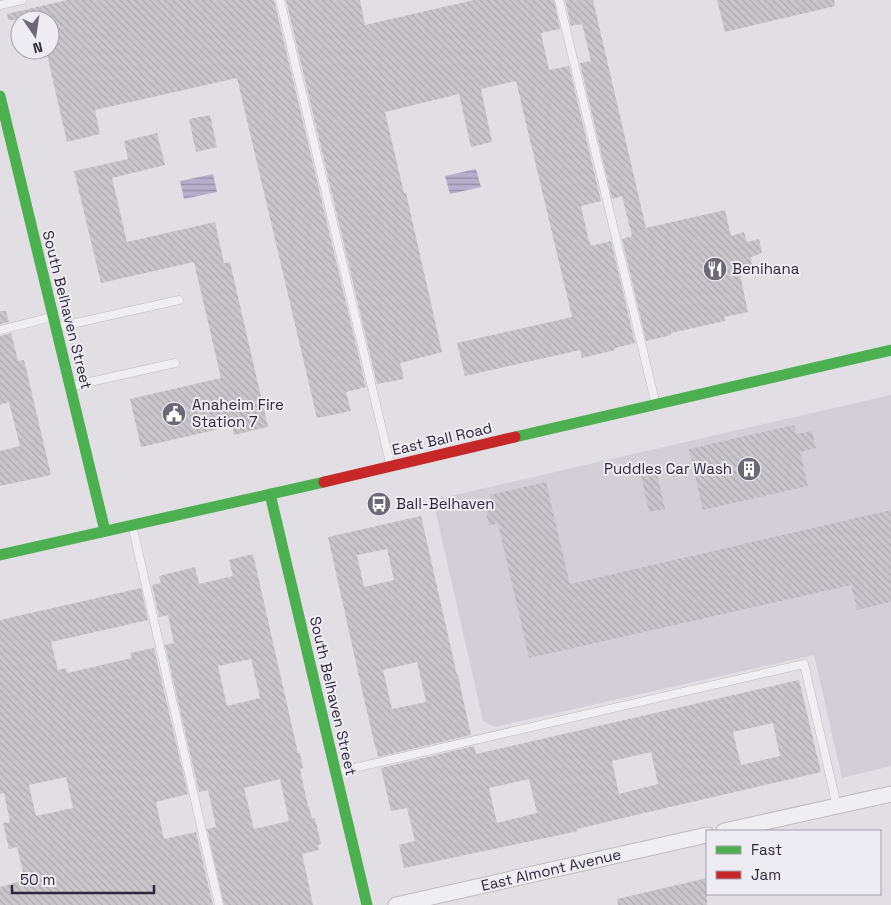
<svg xmlns="http://www.w3.org/2000/svg" width="891" height="905" viewBox="0 0 891 905" font-family="'Space Grotesk',sans-serif">
<style>
.built{fill:#d2cfd7}
.water{fill:url(#water-rules)}
.building{fill:url(#building-back-hatch);fill-rule:evenodd}
.lines{fill:none;stroke-linecap:round;stroke-linejoin:round}
.lane-casing{stroke:#bebcc0;stroke-width:9}
.street-casing{stroke:#bebcc0;stroke-width:17}
.lane{stroke:#efeef0;stroke-width:8}
.street{stroke:#efeef0;stroke-width:15}
.fast{stroke:#4caf50;stroke-width:11}
.jam{stroke:#c62828;stroke-width:11}
.labels{text-anchor:middle;stroke-width:4;stroke-linejoin:round;paint-order:stroke}
.poi-label{font-size:15px;fill:#2e283a;stroke:#eeecf3;text-anchor:start}
.street-label{font-size:15px;fill:#2e283a;stroke:#eeecf3}
</style>
<defs>
<pattern id="water-rules" width="6" height="5" patternUnits="userSpaceOnUse" patternTransform="scale(1.25)"><rect width="6" height="5" fill="#b6afcc"/><path d="M0 2.5h6" fill="none" stroke="#948ea7"/></pattern>
<pattern id="building-back-hatch" width="6" height="6" patternUnits="userSpaceOnUse" patternTransform="scale(1.25)"><rect width="6" height="6" fill="#c9c6cb"/><path d="M-1 5l2 2M0 0l6 6M5-1l2 2" fill="none" stroke="#adaaaf"/></pattern>
</defs>
<rect width="100%" height="100%" fill="#e1dfe3"/>
<path class="built" d="M891,395V766L842,778L814,655L495,727L483,721L433,500Z"/>
<g class="water">
<path d="M476,169L481,187L450,194L445,176Z"/>
<path d="M213,174L217,192L184,199L180,181Z"/>
</g>
<g class="building">
<path d="M67,0H274L366,387L346,392L351,411L317,418L237,78L95,110L100,134L67,142L46,50H50V20H8L7,14Z"/>
<path d="M286,0H360L365,25L474,0H554L560,29L541,33L549,70L569,66L601,201L581,206L588,237L591,246L611,241L635,343L615,348V350L582,358L580,350L465,376L457,343L572,317L516,81L481,89L492,142L471,147L459,94L385,112L404,193H406L442,352L400,363L404,379L377,384Z"/>
<path d="M565,0H593L646,228L725,210L731,236L744,232L747,242L759,239L762,253L751,257L752,267L739,270L748,312L724,317L725,321L671,333V335L646,341L622,239L632,236L622,196L612,199L580,63L591,61L582,24L571,26Z"/>
<path d="M717,0H834L835,6L725,32Z"/>
<path d="M210,115L217,147L196,152L189,119Z"/>
<path d="M157,133L165,165L112,178L127,242L215,222L224,263L230,262L268,427L234,435L232,426L141,447L130,399L221,378L194,262L101,283L74,171L128,159L124,141Z"/>
<path d="M0,311H6L9,322L0,324Z"/>
<path d="M11,333L18,361L24,360L51,475L0,486V451L20,446L9,402L0,405V336Z"/>
<path d="M794,425L796,434L812,431L816,448L800,452L808,486L703,510L689,449Z"/>
<path d="M656,469L665,509L649,512L640,472Z"/>
<path d="M546,482L570,584L891,510V602L857,610L851,585L529,658L498,523L489,526L485,508L492,506L490,495Z"/>
<path d="M421,516L457,675H458L471,735L378,757L377,750H376L362,690L328,537ZM387,549L394,580L364,587L357,555ZM417,662L426,702L392,709L383,670Z"/>
<path d="M253,554L298,753H300L303,768L300,769L307,802L312,818H315L321,844L318,845L319,850L302,854L313,905H224L207,829L216,827L208,790L199,792L165,645L174,643L168,615L159,617L152,585L161,583L159,576L195,567L199,584L233,576L229,560ZM251,659L260,698L227,706L218,666ZM280,779L289,821L254,829L244,788Z"/>
<path d="M141,588L148,620L51,642L58,670L66,668L67,673L132,658L130,653L154,648L188,794L156,802L164,839L196,832L213,905H0V887L25,880L17,847L9,849L3,823L10,822L4,793L0,794V620ZM66,777L73,808L36,816L29,785Z"/>
<path d="M799,680L821,772L640,814L577,829L578,831L404,868L399,845L415,841L407,808L391,811L381,768L474,746L476,754ZM773,723L780,756L741,765L733,732ZM651,752L658,784L619,794L612,761ZM529,779L537,813L497,823L489,788Z"/>
<path d="M707,878V905H618L617,899Z"/>
</g>
<g class="lines">
<g class="lane-casing">
<g id="lane">
<path d="M280,0L390,463"/>
<path d="M559,0L655,401"/>
<path d="M0,5L22,0"/>
<path d="M58,327L179,300"/>
<path d="M0,330L52,317"/>
<path d="M72,386L175,363"/>
<path d="M133,529L219,905"/>
<path d="M337,772L804,664L837,806"/>
</g>
</g>
<g class="street-casing">
<g id="street">
<path d="M724,831L891,794"/>
<path d="M396,905L707,835"/>
</g>
</g>
<use href="#lane" class="lane"/>
<use href="#street" class="street"/>
<g class="fast">
<path d="M0,96L105,531"/>
<path d="M515,437L891,350"/>
<path d="M270,494L367,905"/>
<path d="M0,555L324,482"/>
</g>
<path class="jam" d="M324,482L515,437"/>
</g>
<defs>
<g id="restaurant-disc" transform="scale(1.25)"><circle r="9.5" fill="#6d6875" stroke="#eeecf3"/><path d="M-5-6h1v4h1v-4h1v4h1v-4h1v5L-1.5 .5V6h-2V.5L-5-1ZM5-6V6H3V1.5H1.5Q1.5-4 5-6Z" fill="#fff"/></g>
<g id="civic-disc" transform="scale(1.25)"><circle r="9.5" fill="#6d6875" stroke="#eeecf3"/><path d="M-.6-6.5H3V-4.5H.6V-3L4-1V1h2V6H-6V1h2V-1L-.6-3ZM-1.2 2.5V6h2.4V2.5Z" fill="#fff"/></g>
<g id="building-disc" transform="scale(1.25)"><circle r="9.5" fill="#6d6875" stroke="#eeecf3"/><path d="M-4-6H4V6H1V3H-1V6H-4ZM-2.5-4.3h1.7v1.8h-1.7ZM.8-4.3h1.7v1.8H.8ZM-2.5-1h1.7V.8h-1.7ZM.8-1h1.7V.8H.8Z" fill="#fff"/></g>
<g id="bus-disc" transform="scale(1.25)"><circle r="9.5" fill="#6d6875" stroke="#eeecf3"/><path d="M-5-6H5V4H4V6H2V4H-2V6H-4V4H-5ZM-3.5-4V0h7V-4ZM-3.5 1.2v1.5H-2V1.2ZM2 1.2v1.5H3.5V1.2Z" fill="#fff"/></g>
</defs>
<g fill-rule="evenodd">
<use href="#restaurant-disc" x="715" y="269"/>
<use href="#civic-disc" x="174" y="414"/>
<use href="#building-disc" x="749" y="469"/>
<use href="#bus-disc" x="379" y="504"/>
</g>
<g class="labels">
<g class="poi-label">
<text x="732" y="274">Benihana</text>
<text x="192" y="410">Anaheim Fire<tspan x="192" dy="17">Station 7</tspan></text>
<text x="732" y="474" text-anchor="end">Puddles Car Wash</text>
<text x="396" y="509">Ball-Belhaven</text>
</g>
<g class="street-label">
<text transform="translate(67 310) rotate(76)" y="5">South Belhaven Street</text>
<text transform="translate(442 439) rotate(-13)" y="5">East Ball Road</text>
<text transform="translate(333 696) rotate(77)" y="5">South Belhaven Street</text>
<text transform="translate(551 870) rotate(-13)" y="5">East Almont Avenue</text>
</g>
</g>
<rect x="706" y="830" width="175" height="65" fill="#eeecf3" stroke="#a19ea9"/>
<rect x="716" y="846" width="25" height="8" fill="#4caf50" stroke="#a19ea9"/>
<text x="751" y="855" font-size="15" fill="#2e283a">Fast</text>
<rect x="716" y="871" width="25" height="8" fill="#c62828" stroke="#a19ea9"/>
<text x="751" y="880" font-size="15" fill="#2e283a">Jam</text>
<g transform="translate(35 35) rotate(167)"><circle r="24" fill="#eeecf3" stroke="#a19ea9"/>
<path d="M0-4L9 19L0 12L-9 19Z" fill="#6d6875"/>
<text y="-8" font-size="14" font-weight="bold" text-anchor="middle" fill="#2e283a">N</text>
</g>
<path d="M12 885v8h142v-8" fill="none" stroke="#2e283a" stroke-width="2.5"/>
<text x="20" y="885" font-size="15" fill="#2e283a" stroke="#eeecf3" stroke-width="4" paint-order="stroke">50 m</text>
</svg>
